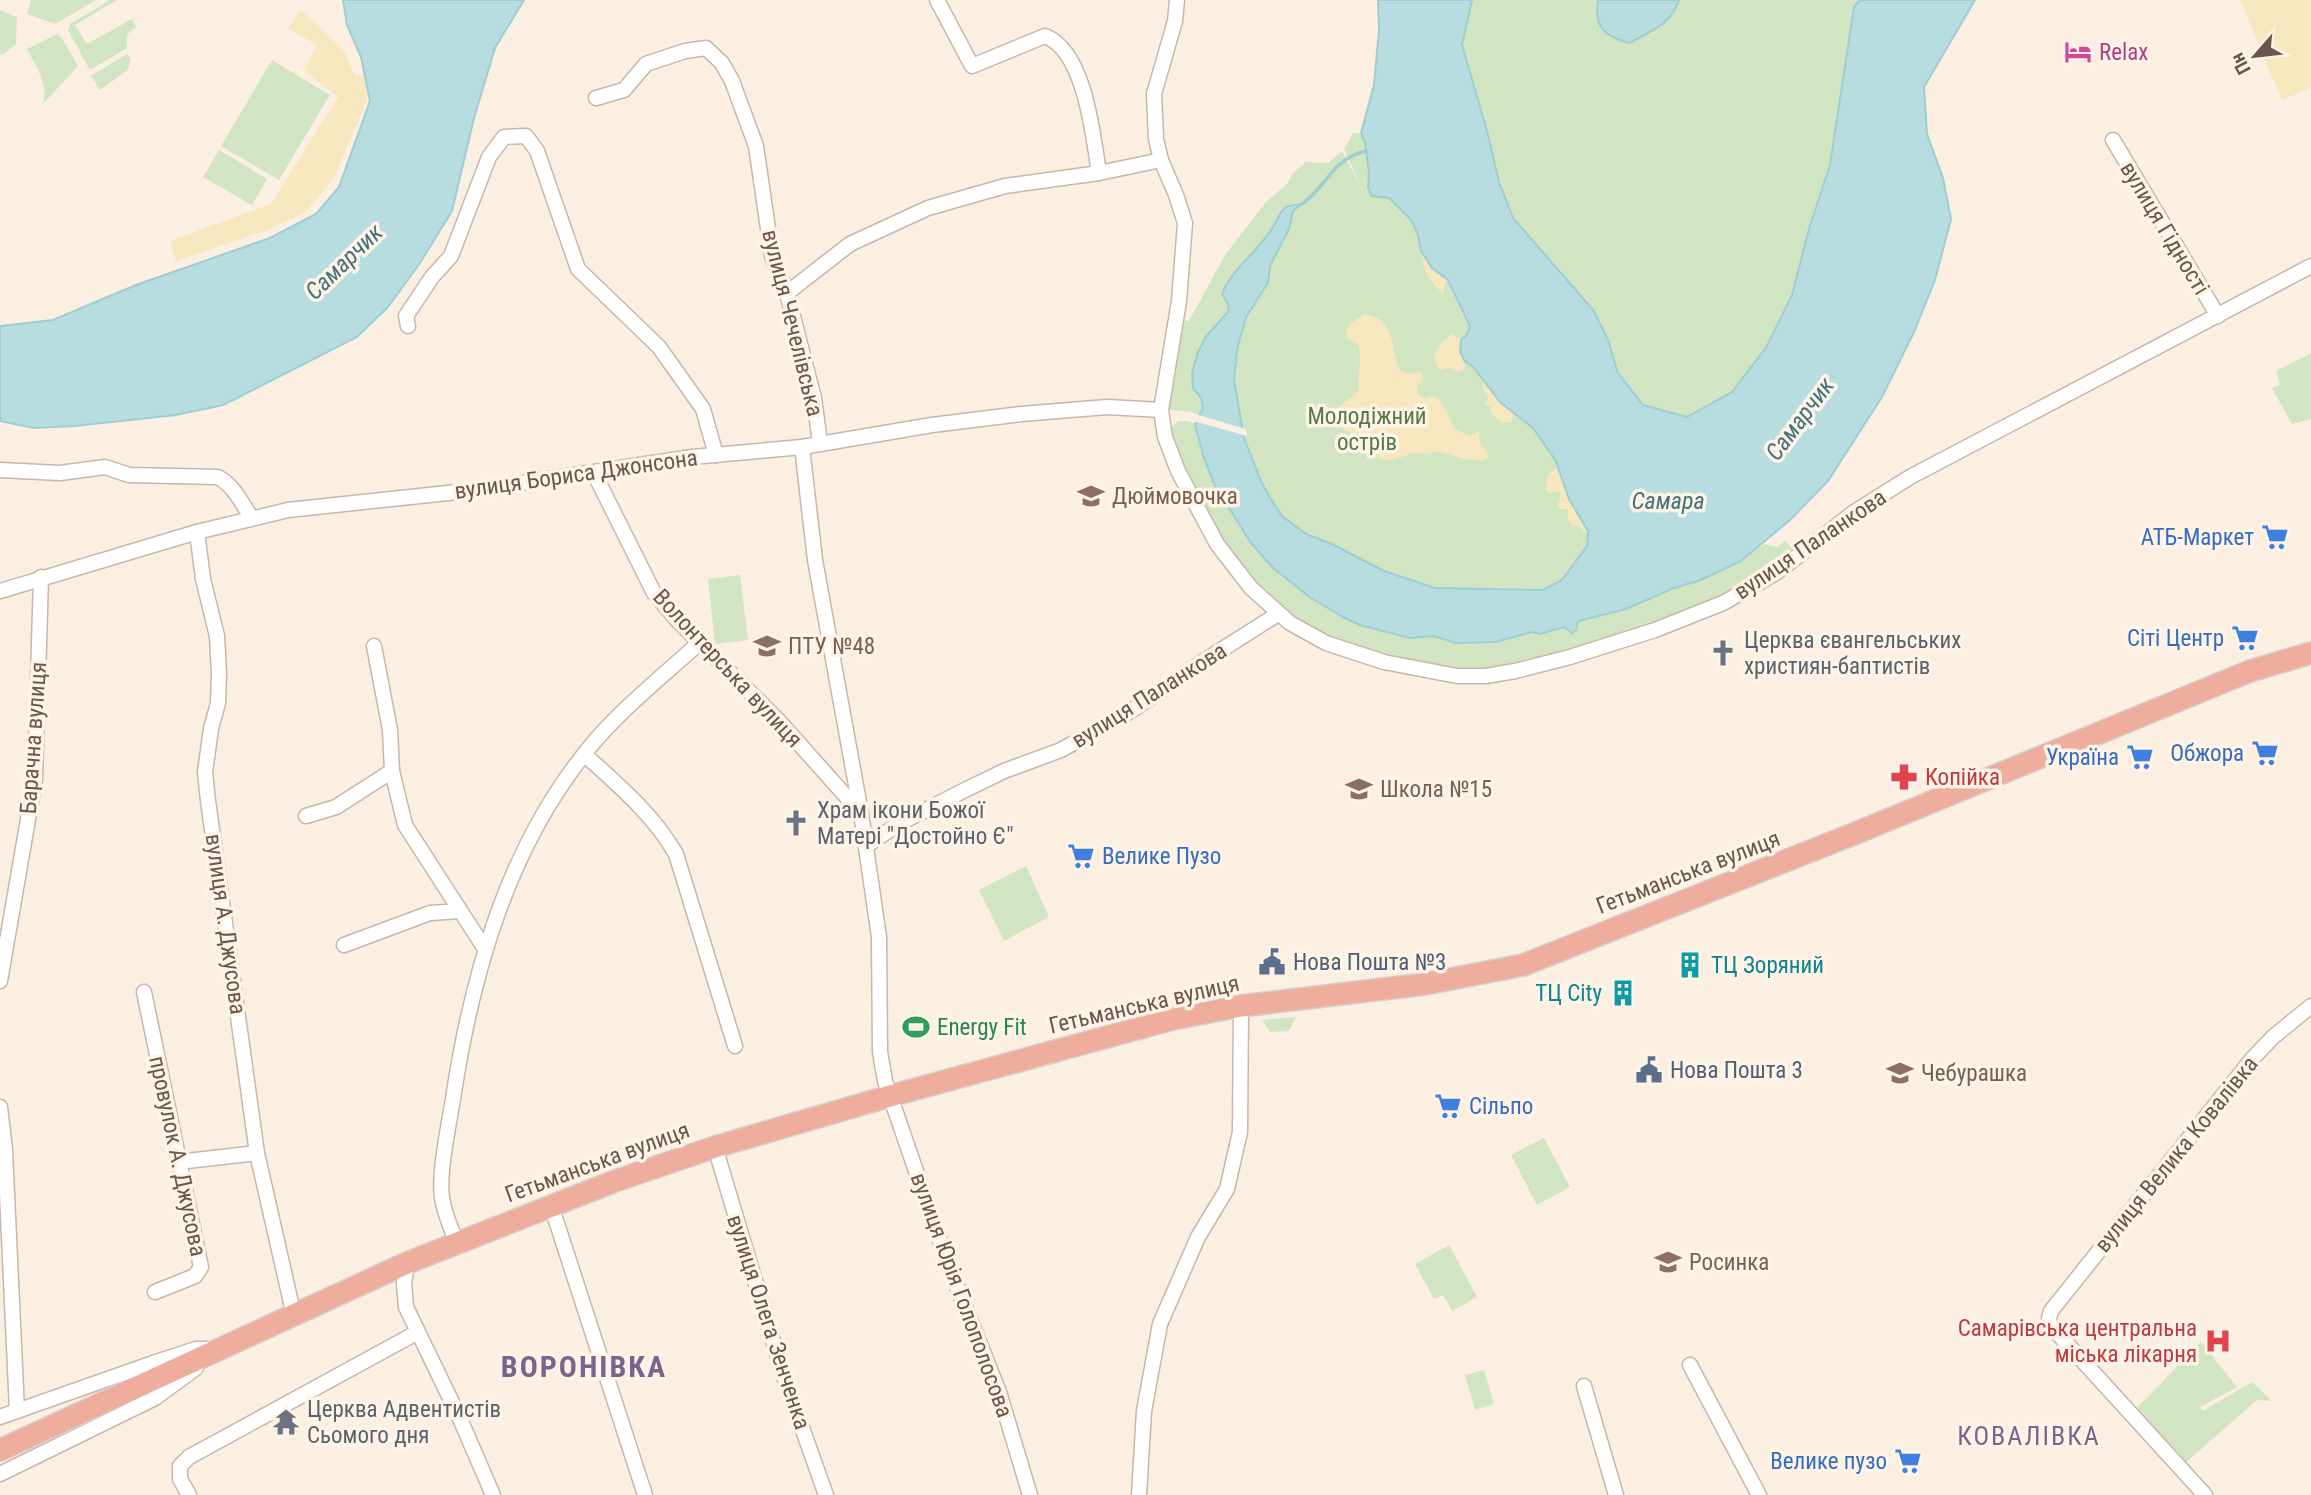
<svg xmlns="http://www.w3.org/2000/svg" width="2311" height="1495" viewBox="0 0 2311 1495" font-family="'Roboto Condensed',sans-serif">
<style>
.green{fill:#d2e5c2}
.sand{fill:#f7e7be}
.water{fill:#b8dde1;stroke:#9fcdd2;stroke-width:2}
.pier{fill:#faefe1}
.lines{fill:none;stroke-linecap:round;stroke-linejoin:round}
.stream{stroke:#9fcdd2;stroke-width:3.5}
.minor-casing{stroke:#c9b6aa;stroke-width:17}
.highway-casing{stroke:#d6cfcd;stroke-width:24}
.minor{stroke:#fff;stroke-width:14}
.highway{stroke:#efae9d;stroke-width:21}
.labels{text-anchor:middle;stroke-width:7;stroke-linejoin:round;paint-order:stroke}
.hotel-label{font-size:23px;fill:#b23c85;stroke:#fdf3e7;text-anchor:start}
.street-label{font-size:23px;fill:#6e554b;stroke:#fdf3e7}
.park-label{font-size:23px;fill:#587947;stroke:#fdf3e7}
.education-label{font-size:23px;fill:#785e54;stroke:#fdf3e7;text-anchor:start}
.shop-label{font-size:23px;fill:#366cbe;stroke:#fdf3e7;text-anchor:end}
.worship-label{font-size:23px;fill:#5b616d;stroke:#fdf3e7;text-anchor:start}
.health-label{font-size:23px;fill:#be3a42;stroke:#fdf3e7;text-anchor:start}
.service-label{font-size:23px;fill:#4e5e75;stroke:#fdf3e7;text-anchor:start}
.culture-label{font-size:23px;fill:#0d838f;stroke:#fdf3e7;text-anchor:start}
.leisure-label{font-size:23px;fill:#27864d;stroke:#fdf3e7;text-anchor:start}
.water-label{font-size:24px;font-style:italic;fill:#43737a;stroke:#fdf3e7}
.quarter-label{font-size:26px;letter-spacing:2px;fill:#7b638b;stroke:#fdf3e7}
.district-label{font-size:30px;font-weight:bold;letter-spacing:2px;fill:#7b638b;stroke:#fdf3e7}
</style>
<rect width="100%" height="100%" fill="#faefe1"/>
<g class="green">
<path d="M31,0H96L55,24L27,14Z"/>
<path d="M110,0H117L75,25L87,44L132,19L136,28C126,31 126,39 127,48L90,70L68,30L70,24Z"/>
<path d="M1472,0H1598V21L1609,37L1676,8L1679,0H1860L1854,7L1830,165L1809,229L1792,295L1767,346L1732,392L1687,417L1643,405L1618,373L1608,340L1594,311L1513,218L1499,182L1487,131L1462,45Z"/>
<path d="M0,10L17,17L16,44L3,55L0,54Z"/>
<path d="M57,34L61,37L78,66L43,104C49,84 35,65 27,49Z"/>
<path d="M127,54L131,58L128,70L100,90L91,76Z"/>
<path d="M272,60L330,95L279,180L221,146Z"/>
<path d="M1352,133H1361C1366,145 1371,176 1368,188L1379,198H1389L1411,220L1418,235L1421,251L1448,280L1466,314L1470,326L1464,360L1474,368L1500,402L1533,428L1556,461L1560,477L1588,531L1587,546L1562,580L1543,590L1435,588L1384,571L1332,544L1306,534L1282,516L1270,498L1261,481L1244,438L1234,380L1237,350L1246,317L1268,283L1270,266L1289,229V219L1293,211L1300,205L1286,208L1279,215L1274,226L1263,240L1226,284L1229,306L1227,312L1207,335L1198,352L1193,388C1201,398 1205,403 1199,415L1191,412L1171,410L1167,403L1178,319L1189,321L1225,255L1266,202L1288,183L1292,174L1306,162L1328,163L1342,151L1362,189L1344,149L1350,140Z"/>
<path d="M219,150L267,179L252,205L203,177Z"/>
<path d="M2311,353V419L2292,424L2272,388L2280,384L2276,371Z"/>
<path d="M1178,421H1188L1195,424L1208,467L1230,512L1251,543L1273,568L1311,598L1345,618L1360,625L1410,638L1433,636L1446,641L1495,642L1532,632L1540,634L1564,627L1572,633L1578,621L1626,609L1674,588L1701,580L1741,561L1764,544L1777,547L1785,541L1794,550L1792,554C1769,570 1746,587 1720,598C1683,615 1645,628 1606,640C1567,652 1528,664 1488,668C1477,669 1466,671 1456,670C1401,665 1326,643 1283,609C1260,592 1240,566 1224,541C1204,510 1175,464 1172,427Z"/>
<path d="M740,575L748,640L715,644L708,579Z"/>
<path d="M1026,866L1049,917L1004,941L979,890Z"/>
<path d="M1296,1017L1289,1031L1270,1032L1262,1020Z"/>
<path d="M1544,1138L1570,1187L1537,1205L1511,1155Z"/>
<path d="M1449,1245L1477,1297L1452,1311L1443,1295L1434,1299L1415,1264Z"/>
<path d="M2201,1342L2237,1387L2200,1407L2203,1411L2252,1382L2272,1401L2257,1400L2185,1463L2136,1409Z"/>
<path d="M1484,1370L1494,1404L1475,1410L1465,1375Z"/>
</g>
<g class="sand">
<path d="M2240,0H2311V88L2282,100Z"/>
<path d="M301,10L345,52L354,75L366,76L367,100L333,180L304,213L267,230L176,261L170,241L271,204L338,97L304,70L317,45L288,28Z"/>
<path d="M1421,251L1432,268L1448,280L1445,283L1443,293C1430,283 1422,267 1421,251Z"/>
<path d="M1364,314C1398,320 1389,349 1401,371L1411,374L1421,372L1423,380L1417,387L1419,395L1424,398L1433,396C1444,402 1450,417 1454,429L1470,436L1479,431L1480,445L1487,452L1488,458L1481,461L1465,459L1437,451L1430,454L1412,453L1405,456L1387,461L1380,458L1362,439L1335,424C1332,404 1349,403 1359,390C1357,373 1363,358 1358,344L1348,338L1345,330L1353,322Z"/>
<path d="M1452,334L1461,340L1460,351L1466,369L1456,372L1450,367L1442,370C1427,359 1439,343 1452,334Z"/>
<path d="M1482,378L1500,402L1514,414L1511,422L1502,423L1490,413L1491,406L1485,405L1488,397L1483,389Z"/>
<path d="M1556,469L1569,499L1588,531L1585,533L1579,525L1573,526L1569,522L1567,509H1560L1558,506L1561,492L1555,491L1550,494L1546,490L1548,474Z"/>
</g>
<g class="water">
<path d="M343,0H524L495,48L474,118L452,211L420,263L388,307L357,337L223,405L176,415L74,426L34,428L0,421V326L53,320L136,285L270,238L316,214L339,187L370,101L361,57L347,25Z"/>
<path d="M1378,0H1472L1462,45L1487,131L1499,182L1513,218L1594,311L1608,340L1618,373L1643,405L1687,417L1732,392L1767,346L1792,295L1809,229L1830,165L1854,7L1860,0H1975L1924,87L1927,134L1943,178L1951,219L1935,280L1914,332L1882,397L1828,481L1790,520L1741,561L1701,580L1674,588L1626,609L1578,621L1576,630L1572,633L1564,627L1540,634L1532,632L1495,642L1456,643L1433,636L1410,638L1360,625L1345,618L1311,598L1273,568L1251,543L1215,486L1203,455L1195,424L1203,408L1201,398L1193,388L1192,372L1198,352L1207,335L1228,312L1229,306L1222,294C1232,268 1259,251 1273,227C1277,221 1279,213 1285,208C1290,205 1296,205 1302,204L1293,211L1289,229L1270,266L1268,283L1246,317L1237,350L1234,380L1244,438L1261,481L1270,498L1282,516L1306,534L1332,544L1384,571L1435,588L1543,590L1562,580L1587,546L1588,531L1569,499L1556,461L1533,428L1500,402L1474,368L1464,360L1460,351L1461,340L1467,335L1470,326L1448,280L1432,268L1421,251L1418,235L1411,220L1389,198L1372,196L1368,188L1369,173L1365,142L1361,133L1374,85L1379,30Z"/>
<path d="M1598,0H1679C1672,24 1650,32 1629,43C1604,36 1594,28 1598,0Z"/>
</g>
<path class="pier" d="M1195,414L1246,429L1247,436L1193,421Z"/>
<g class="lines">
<path class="stream" d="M1302,204C1326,188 1331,160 1365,151"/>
<g class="minor-casing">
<g id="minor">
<path d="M937,0L972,66L1045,36C1085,51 1093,135 1099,173"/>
<path d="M1177,0L1175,21L1154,94L1156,139L1161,160L1176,195L1185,223L1179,301L1161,410L1165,437L1178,471L1217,544L1251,588L1290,623L1326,643L1384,662L1457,676H1486L1515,671L1570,657L1655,630L1723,603L1776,573L1853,513L1910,477L2311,266"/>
<path d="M596,98L624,90L646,64L685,51L706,48L722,63L732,81L756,146L772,256L787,293L814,398L820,443"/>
<path d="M2113,140L2218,316"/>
<path d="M787,293L850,244L928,208L1005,186L1099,173L1161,160"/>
<path d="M408,326L406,316L432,277L451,256L489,157L504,137L526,136L537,151L578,269L659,347L703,409L716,455"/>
<path d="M802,447L815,560L861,813L879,937L880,1052L885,1081L948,1264L999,1392L1030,1495"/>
<path d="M0,470L60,473L105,467L129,475L218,477C233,485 242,503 251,517"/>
<path d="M594,473L654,593L677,620L777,719L861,813"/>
<path d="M197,532L203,579L217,636L219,674L218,703L211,729L205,772L208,801L257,1153L294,1316"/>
<path d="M0,591L197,532L288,510L476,490L692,457L802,447L932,425L1021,414L1107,407L1161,410"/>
<path d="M374,646L390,730L392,771L405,825L485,949"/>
<path d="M584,754C618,785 653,814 676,854L735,1046"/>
<path d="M306,816L336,807L392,771"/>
<path d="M866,846L900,823L967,789L1004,771L1061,750L1134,709L1207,659L1278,614"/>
<path d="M344,945L430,913L460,911"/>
<path d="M0,981L35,779L41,577"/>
<path d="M144,992L201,1267L195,1276L155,1292"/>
<path d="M0,1107L5,1150L17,1411"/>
<path d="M715,1147L783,1374L826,1495"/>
<path d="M178,1162L257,1153"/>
<path d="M551,1205L645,1495"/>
<path d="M457,1243C451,1229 444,1213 442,1197C438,1170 451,1116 455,1086C474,968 509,848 585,753C618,711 661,678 700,642"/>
<path d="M407,1263L404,1284L406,1307L461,1421L493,1495"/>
<path d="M1690,1365L1759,1495"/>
<path d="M1584,1386L1616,1495"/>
<path d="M0,1417L153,1363L196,1349H207"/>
<path d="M0,1474L155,1398L196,1368"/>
<path d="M189,1495L180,1479V1466L189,1457L418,1332"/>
<path d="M1139,1495L1144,1411L1160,1324L1198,1237L1227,1189L1240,1132L1241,1006"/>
<path d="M2205,1495L2050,1325L2049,1318L2051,1311L2252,1059L2273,1037L2311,1006"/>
</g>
</g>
<g class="highway-casing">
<path id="highway" d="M0,1450L407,1263L615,1181L715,1147L890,1096L1173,1019L1241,1006L1425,984L1523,965L1856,833L2250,671L2311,653"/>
</g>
<use href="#minor" class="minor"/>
<use href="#highway" class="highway"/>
</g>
<defs>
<g id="hotel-bare" transform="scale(2.1)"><path d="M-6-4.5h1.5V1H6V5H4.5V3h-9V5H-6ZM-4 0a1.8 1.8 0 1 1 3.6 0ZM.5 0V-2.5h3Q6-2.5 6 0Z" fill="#d1479c" stroke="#fdf3e7" stroke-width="2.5" paint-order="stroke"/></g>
<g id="school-bare" transform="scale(2.1)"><path d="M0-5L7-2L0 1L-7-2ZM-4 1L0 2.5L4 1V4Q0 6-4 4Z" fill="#8d6e63" stroke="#fdf3e7" stroke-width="2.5" paint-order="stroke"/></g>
<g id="supermarket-bare" transform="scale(2.1)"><path d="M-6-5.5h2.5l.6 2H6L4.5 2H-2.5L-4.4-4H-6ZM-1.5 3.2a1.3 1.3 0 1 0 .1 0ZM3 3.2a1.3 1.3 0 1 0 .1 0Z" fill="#3f7fe0" stroke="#fdf3e7" stroke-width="2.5" paint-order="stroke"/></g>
<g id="university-bare" transform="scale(2.1)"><path d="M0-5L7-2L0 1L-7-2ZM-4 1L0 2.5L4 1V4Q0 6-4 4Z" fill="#8d6e63" stroke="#fdf3e7" stroke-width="2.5" paint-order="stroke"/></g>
<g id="church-bare" transform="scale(2.1)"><path d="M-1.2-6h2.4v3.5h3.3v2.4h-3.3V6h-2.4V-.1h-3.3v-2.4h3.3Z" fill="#6b7280" stroke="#fdf3e7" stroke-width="2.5" paint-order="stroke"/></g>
<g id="pharmacy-bare" transform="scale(2.1)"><path d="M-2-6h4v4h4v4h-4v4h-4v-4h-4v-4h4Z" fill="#e0444e" stroke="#fdf3e7" stroke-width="2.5" paint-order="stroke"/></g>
<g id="civic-bare" transform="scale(2.1)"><path d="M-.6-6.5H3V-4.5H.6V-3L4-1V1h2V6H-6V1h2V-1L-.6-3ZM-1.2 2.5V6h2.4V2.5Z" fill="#5c6f8a" stroke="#fdf3e7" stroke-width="2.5" paint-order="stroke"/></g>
<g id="building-bare" transform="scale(2.1)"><path d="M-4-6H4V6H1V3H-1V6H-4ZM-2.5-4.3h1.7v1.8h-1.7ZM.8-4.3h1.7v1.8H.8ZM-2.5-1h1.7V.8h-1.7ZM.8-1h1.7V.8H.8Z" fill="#0f9aa8" stroke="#fdf3e7" stroke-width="2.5" paint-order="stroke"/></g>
<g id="stadium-bare" transform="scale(2.1)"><path d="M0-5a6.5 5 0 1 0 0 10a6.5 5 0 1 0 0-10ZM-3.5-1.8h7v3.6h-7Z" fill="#2e9e5b" stroke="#fdf3e7" stroke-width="2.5" paint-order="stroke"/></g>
<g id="hospital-bare" transform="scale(2.1)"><path d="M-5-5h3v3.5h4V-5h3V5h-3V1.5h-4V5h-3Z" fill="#e0444e" stroke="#fdf3e7" stroke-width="2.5" paint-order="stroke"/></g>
<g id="temple-bare" transform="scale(2.1)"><path d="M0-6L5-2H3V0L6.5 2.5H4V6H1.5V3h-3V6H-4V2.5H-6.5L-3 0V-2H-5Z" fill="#6b7280" stroke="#fdf3e7" stroke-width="2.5" paint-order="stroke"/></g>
</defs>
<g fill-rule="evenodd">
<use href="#hotel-bare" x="2078" y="52"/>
<use href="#school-bare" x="1091" y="496"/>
<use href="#supermarket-bare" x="2275" y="537"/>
<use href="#supermarket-bare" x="2245" y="638"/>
<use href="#university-bare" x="767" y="646"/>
<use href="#church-bare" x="1723" y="653"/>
<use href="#supermarket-bare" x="2265" y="753"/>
<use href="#supermarket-bare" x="2140" y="757"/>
<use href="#pharmacy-bare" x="1904" y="777"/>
<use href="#school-bare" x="1359" y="789"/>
<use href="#church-bare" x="796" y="823"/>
<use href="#supermarket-bare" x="1081" y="856"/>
<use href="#civic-bare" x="1272" y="962"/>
<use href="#building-bare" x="1690" y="965"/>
<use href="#building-bare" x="1623" y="993"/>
<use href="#stadium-bare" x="916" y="1027"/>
<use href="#civic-bare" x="1649" y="1070"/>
<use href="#school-bare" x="1900" y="1073"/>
<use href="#supermarket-bare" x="1448" y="1106"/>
<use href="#school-bare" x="1668" y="1262"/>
<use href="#hospital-bare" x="2218" y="1341"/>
<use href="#temple-bare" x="286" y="1422"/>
<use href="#supermarket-bare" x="1908" y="1461"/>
</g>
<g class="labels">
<g class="hotel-label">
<text x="2099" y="60">Relax</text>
</g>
<g class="street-label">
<text transform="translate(2165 228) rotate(59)" y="8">вулиця Гідності</text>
<text transform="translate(793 323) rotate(76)" y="8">вулиця Чечелівська</text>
<text transform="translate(576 474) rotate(-8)" y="8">вулиця Бориса Джонсона</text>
<text transform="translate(1810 544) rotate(-34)" y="8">вулиця Паланкова</text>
<text transform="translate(728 668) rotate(47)" y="8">Волонтерська вулиця</text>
<text transform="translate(1149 695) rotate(-32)" y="8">вулиця Паланкова</text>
<text transform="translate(33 738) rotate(-86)" y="8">Барачна вулиця</text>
<text transform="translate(1688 872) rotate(-21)" y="8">Гетьманська вулиця</text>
<text transform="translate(226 924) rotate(82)" y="8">вулиця А. Джусова</text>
<text transform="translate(1144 1004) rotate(-13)" y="8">Гетьманська вулиця</text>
<text transform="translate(2176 1154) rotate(-51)" y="8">вулиця Велика Ковалівка</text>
<text transform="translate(178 1156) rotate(78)" y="8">провулок А. Джусова</text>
<text transform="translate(597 1162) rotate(-20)" y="8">Гетьманська вулиця</text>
<text transform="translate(962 1295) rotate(70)" y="8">вулиця Юрія Голополосова</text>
<text transform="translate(769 1322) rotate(72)" y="8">вулиця Олега Зенченка</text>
</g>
<g class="park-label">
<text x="1367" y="424">Молодіжний<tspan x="1367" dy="26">острів</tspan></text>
</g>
<g class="education-label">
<text x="1112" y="504">Дюймовочка</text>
<text x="788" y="654">ПТУ №48</text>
<text x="1380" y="797">Школа №15</text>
<text x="1921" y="1081">Чебурашка</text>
<text x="1689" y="1270">Росинка</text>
</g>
<g class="shop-label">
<text x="2254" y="545">АТБ-Маркет</text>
<text x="2224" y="646">Сіті Центр</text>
<text x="2244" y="761">Обжора</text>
<text x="2119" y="765">Україна</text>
<text x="1102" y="864" text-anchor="start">Велике Пузо</text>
<text x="1469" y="1114" text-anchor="start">Сільпо</text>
<text x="1887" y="1469">Велике пузо</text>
</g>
<g class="worship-label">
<text x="1744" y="648">Церква євангельських<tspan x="1744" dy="26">християн-баптистів</tspan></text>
<text x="817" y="818">Храм ікони Божої<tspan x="817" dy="26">Матері "Достойно Є"</tspan></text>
<text x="307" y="1417">Церква Адвентистів<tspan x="307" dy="26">Сьомого дня</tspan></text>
</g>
<g class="health-label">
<text x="1925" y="785">Копійка</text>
<text x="2197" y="1336" text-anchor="end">Самарівська центральна<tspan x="2197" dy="26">міська лікарня</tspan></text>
</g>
<g class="service-label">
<text x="1293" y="970">Нова Пошта №3</text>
<text x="1670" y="1078">Нова Пошта 3</text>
</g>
<g class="culture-label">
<text x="1711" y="973">ТЦ Зоряний</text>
<text x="1602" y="1001" text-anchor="end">ТЦ City</text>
</g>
<g class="leisure-label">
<text x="937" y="1035">Energy Fit</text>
</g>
<g class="water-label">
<text transform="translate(344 262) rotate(-44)" y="8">Самарчик</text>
<text transform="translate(1800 419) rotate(-53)" y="8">Самарчик</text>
<text x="1668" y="509">Самара</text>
</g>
<g class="quarter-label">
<text x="2029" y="1445">КОВАЛІВКА</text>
</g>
<g class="district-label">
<text x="584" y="1377">ВОРОНІВКА</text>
</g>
</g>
<g transform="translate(2255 56) rotate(242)" stroke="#fdf3e7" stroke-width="5" paint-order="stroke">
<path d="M0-5L12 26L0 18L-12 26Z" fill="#6e554b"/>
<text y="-10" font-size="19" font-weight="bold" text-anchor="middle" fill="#6e554b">Пн</text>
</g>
</svg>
